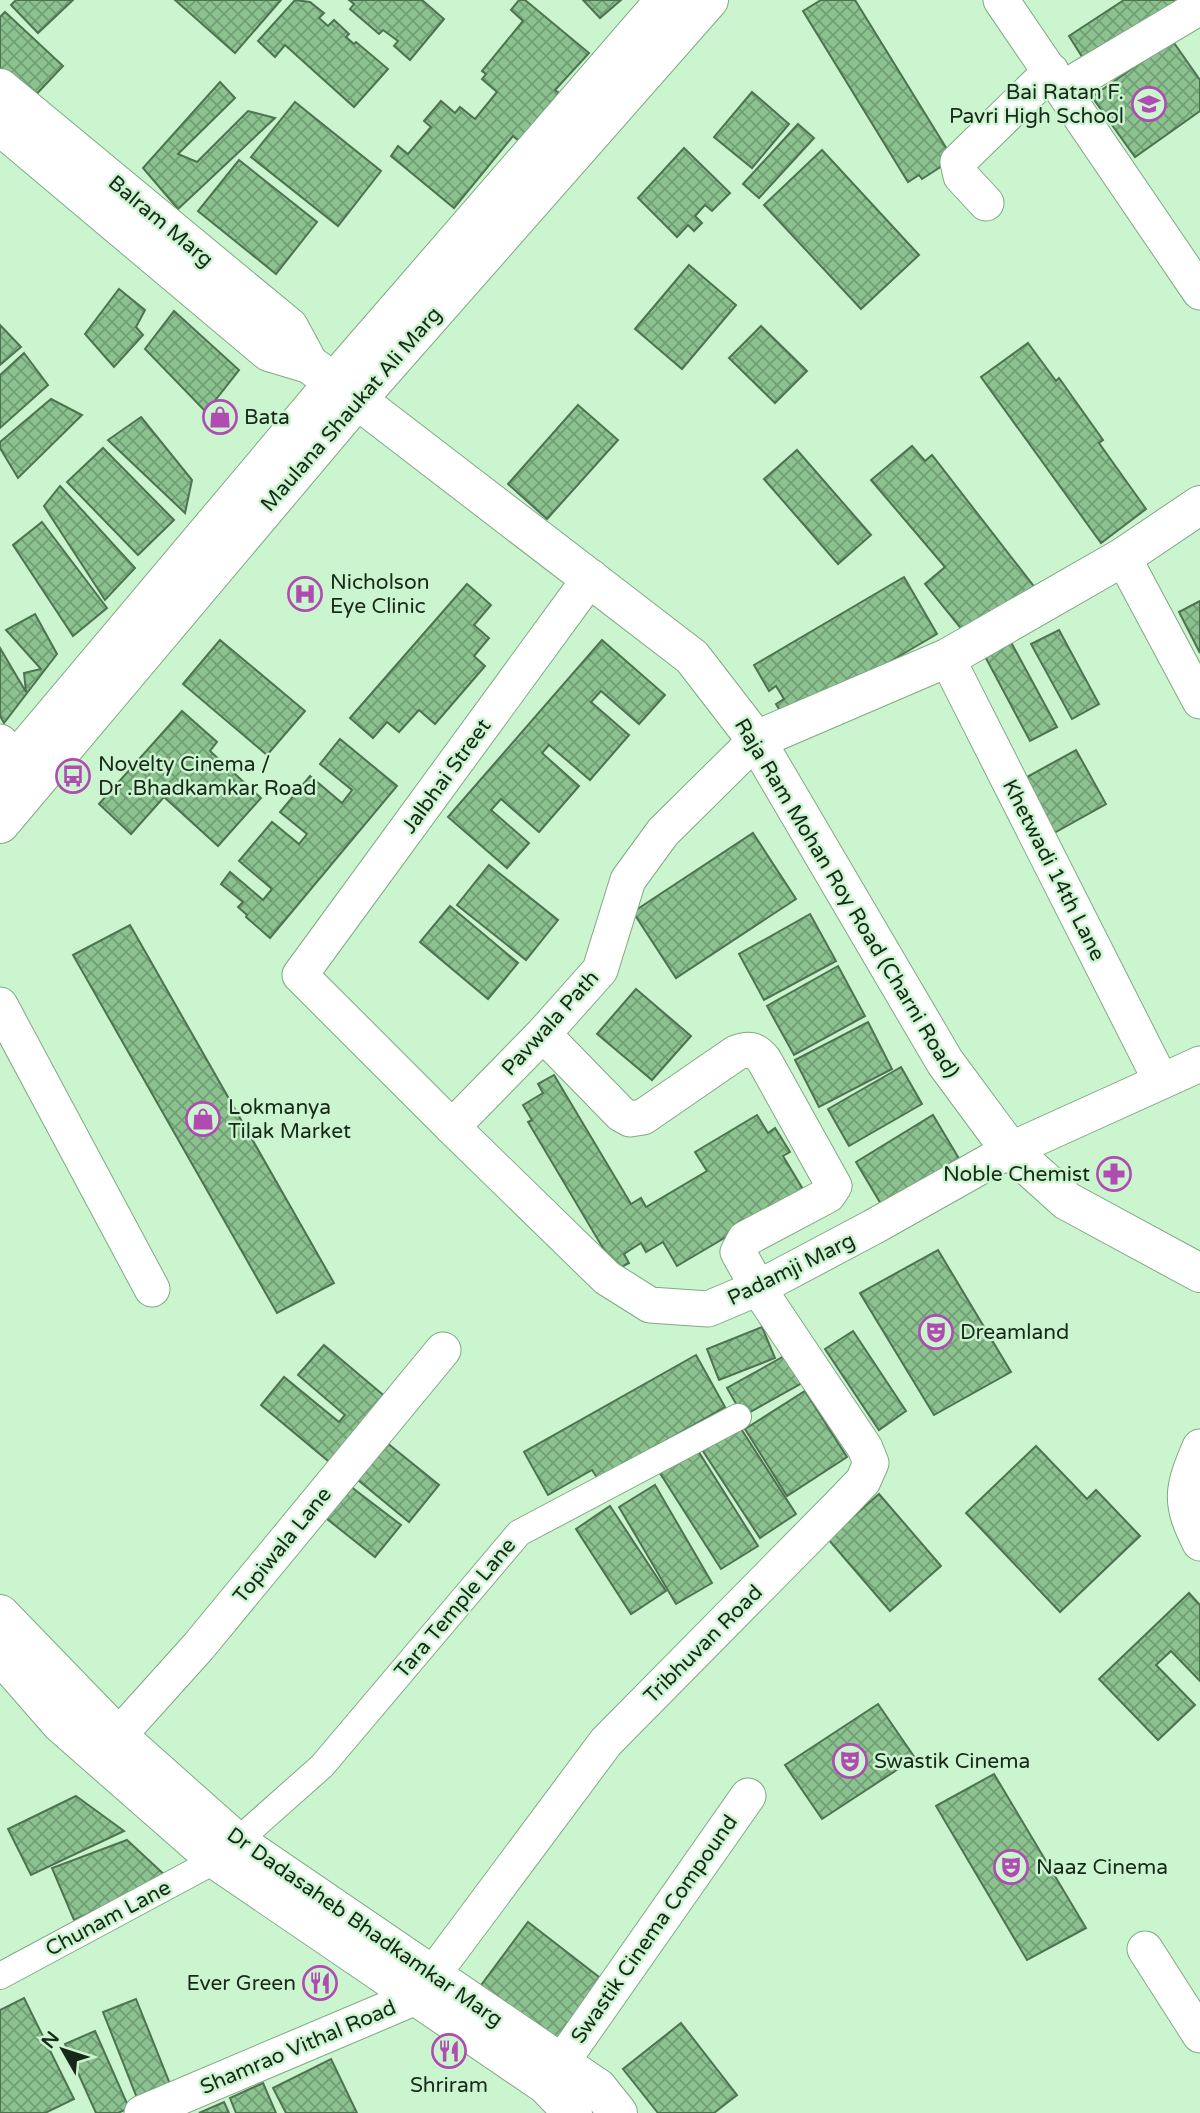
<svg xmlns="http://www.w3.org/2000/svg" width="1200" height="2113" viewBox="0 0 1200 2113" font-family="'Varela Round',sans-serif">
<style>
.building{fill:url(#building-cross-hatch);stroke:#4e7351;stroke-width:2}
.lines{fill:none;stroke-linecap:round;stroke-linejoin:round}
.pedestrian-casing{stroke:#81a984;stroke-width:28}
.minor-casing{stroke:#81a984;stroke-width:37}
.tertiary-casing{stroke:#81a984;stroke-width:40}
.secondary-casing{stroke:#81a984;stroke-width:40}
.pedestrian{stroke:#fff;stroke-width:26}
.minor{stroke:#fff;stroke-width:35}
.tertiary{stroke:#fff;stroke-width:38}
.secondary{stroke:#fff;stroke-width:38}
.labels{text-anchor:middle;stroke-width:5;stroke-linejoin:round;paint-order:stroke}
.poi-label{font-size:21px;fill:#18281a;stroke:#cbf5ce;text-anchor:start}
.street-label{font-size:21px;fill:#18281a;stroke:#cbf5ce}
</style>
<defs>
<pattern id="building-cross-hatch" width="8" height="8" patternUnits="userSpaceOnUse" patternTransform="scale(1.75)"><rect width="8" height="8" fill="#8bc290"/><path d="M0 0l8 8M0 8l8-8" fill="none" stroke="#719e75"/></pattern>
</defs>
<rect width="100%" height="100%" fill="#cbf5ce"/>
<g class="building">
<path d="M16,0H73L38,33L11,5Z"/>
<path d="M175,0H281L235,53Z"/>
<path d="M295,0L310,2L324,13L319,18L328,26L334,20L349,34L346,37L354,44L356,42L388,69L354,107L285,45L275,57L258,41Z"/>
<path d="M349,0H422L444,19L410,60L394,46L398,41L383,30L379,34L350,9L354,4Z"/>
<path d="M519,0H525L589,53L555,90L559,93L519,141L513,136L454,208L391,156L398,146L408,154L431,127L424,121L441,101L455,113L460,107L475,119L497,92L482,79L486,74L482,71L523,21L511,10Z"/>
<path d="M583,0H621L600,18Z"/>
<path d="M821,0H855L953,159L922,179L919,175L908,182L803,11Z"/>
<path d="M1124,0H1179L1086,63L1069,36Z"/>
<path d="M5,12L63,66L29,102L0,75V17Z"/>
<path d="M1172,40L1200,80V111L1135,157L1092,97Z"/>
<path d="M220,82L235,98L178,154L197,162L248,111L275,118L178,209L143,168Z"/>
<path d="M752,92L789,124L752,168L714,137Z"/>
<path d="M295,102L381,171L338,226L251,157Z"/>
<path d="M798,124L814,138L759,198L743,184Z"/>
<path d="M684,148L730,193L712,211L705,205L695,216L702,223L694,231L688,225L677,237L638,198Z"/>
<path d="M822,150L919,255L861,309L764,205Z"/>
<path d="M239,160L317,222L276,274L198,211Z"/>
<path d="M689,265L736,305L682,369L635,329Z"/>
<path d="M119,289L145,310L136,327L143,335L114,367L85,334Z"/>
<path d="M174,311L239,370L206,412L145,349Z"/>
<path d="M0,325L21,347L0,365Z"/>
<path d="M761,326L807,371L775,403L729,358Z"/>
<path d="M1028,343L1056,381L1059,378L1103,440L1099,443L1146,509L1101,543L981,377Z"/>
<path d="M24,353L48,385L0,428V375Z"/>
<path d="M51,399L82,415L18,478L0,448V442Z"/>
<path d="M578,405L618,440L547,519L508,484Z"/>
<path d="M141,417L192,480L185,513L108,440Z"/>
<path d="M912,446L925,461L932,455L1036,589L967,636L925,584L945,567L871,480Z"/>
<path d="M103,448L174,520L138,555L67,482Z"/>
<path d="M797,450L871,535L838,564L764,479Z"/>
<path d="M60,486L135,568L105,600L44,506Z"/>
<path d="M42,522L107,608L73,636L13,545Z"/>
<path d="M904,577L937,634L787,722L776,704L784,699L776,686L769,691L754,665Z"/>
<path d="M467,584L491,605L474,625L489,638L474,656L485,666L435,724L419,710L399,732L387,722L373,738L350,718Z"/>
<path d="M1200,601V653L1179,612Z"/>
<path d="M35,614L57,654L4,723L0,716V648L26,692L24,673L41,669L6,630Z"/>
<path d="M1059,630L1099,704L1072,719L1031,644Z"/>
<path d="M1006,633L1057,727L1030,741L980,647Z"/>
<path d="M220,640L305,711L267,755L183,684Z"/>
<path d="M602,640L665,695L639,724L601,691L591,702L629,735L590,780L549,745L542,753L579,786L539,832L501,799L491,810L529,843L507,868L448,817Z"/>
<path d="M182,711L217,742L210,751L261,798L218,846L164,797L131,834L99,804Z"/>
<path d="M340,739L397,786L270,938L246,917L247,915L238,907L243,902L221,884L230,872L263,900L272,889L239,861L272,822L299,844L307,834L280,812L310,776L342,803L352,790L320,764Z"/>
<path d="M1076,750L1106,804L1047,837L1018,782Z"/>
<path d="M753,833L796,899L676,978L633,912Z"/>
<path d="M489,865L558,920L526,960L457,905Z"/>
<path d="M450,906L518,963L488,999L420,942Z"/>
<path d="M810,914L836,961L764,1000L739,954Z"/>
<path d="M130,925L334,1283L277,1313L73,955Z"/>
<path d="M838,966L865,1016L794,1055L767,1006Z"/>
<path d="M636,989L691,1036L652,1080L597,1034Z"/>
<path d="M868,1022L892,1069L819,1107L795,1060Z"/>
<path d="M901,1067L922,1104L849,1146L828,1109Z"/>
<path d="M554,1075L631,1204L641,1198L646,1207L707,1171L695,1152L757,1115L768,1133L775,1128L790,1152L783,1156L804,1191L677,1266L663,1242L646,1252L641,1243L624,1254L629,1263L616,1270L528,1122L532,1120L523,1105L543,1093L538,1084Z"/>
<path d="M933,1115L961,1162L884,1209L856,1162Z"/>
<path d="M938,1250L1011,1372L934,1415L860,1293Z"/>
<path d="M762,1327L775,1358L719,1380L707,1349Z"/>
<path d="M853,1331L906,1411L879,1430L825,1349Z"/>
<path d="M324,1345L394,1404L339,1470L261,1405L284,1377L339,1422L345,1415L298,1375Z"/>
<path d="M696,1355L725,1407L598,1479L592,1470L548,1495L524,1452Z"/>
<path d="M786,1355L802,1383L743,1416L727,1388Z"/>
<path d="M805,1391L847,1457L787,1496L745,1429Z"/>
<path d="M736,1421L796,1514L760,1538L699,1445Z"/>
<path d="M381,1438L439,1485L409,1522L352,1475Z"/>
<path d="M695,1446L758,1546L721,1569L658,1470Z"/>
<path d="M1036,1446L1087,1499L1096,1490L1140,1536L1060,1612L966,1513Z"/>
<path d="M346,1483L401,1525L375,1557L322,1515Z"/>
<path d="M655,1485L712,1583L676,1604L619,1507Z"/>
<path d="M879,1494L941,1566L890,1611L828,1539Z"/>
<path d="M610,1506L666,1591L631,1614L576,1529Z"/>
<path d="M1189,1593L1200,1605V1681L1171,1651L1156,1665L1195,1705L1158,1740L1099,1679Z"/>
<path d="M878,1704L915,1758L822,1819L785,1765Z"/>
<path d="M994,1774L1086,1928L1027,1960L936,1806Z"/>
<path d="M76,1796L124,1831L31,1875L8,1829Z"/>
<path d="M127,1840L169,1879L74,1920L52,1868Z"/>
<path d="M528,1922L608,1984L553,2052L473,1996Z"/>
<path d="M24,1998L74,2099L45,2113H0V2010Z"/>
<path d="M136,1999L172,2089L139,2103L103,2012Z"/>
<path d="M681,2023L737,2095L714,2113H658L623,2069Z"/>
<path d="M95,2031L129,2108L118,2113H96L65,2044Z"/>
<path d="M331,2059L357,2113H286L273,2088Z"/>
<path d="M263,2083L276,2113H236L230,2098Z"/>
<path d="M224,2102L229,2113H199Z"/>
</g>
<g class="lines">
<g class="pedestrian-casing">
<path id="pedestrian" d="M0,1976L216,1860L322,1766L519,1533L738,1417"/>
</g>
<g class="minor-casing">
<g id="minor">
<path d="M1001,0L1200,292"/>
<path d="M1064,88L1200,7"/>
<path d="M986,203L961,176L958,162L1051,71"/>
<path d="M1123,557L1200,701"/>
<path d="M591,577L300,975L452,1127L543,1034L600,970L628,880L663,832L756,740"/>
<path d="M947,658L1161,1081"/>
<path d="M0,742L18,759"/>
<path d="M0,1005L152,1289"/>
<path d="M452,1127L607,1278L650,1305L708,1309L758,1288L873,1227L1010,1150L1200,1064"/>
<path d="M1200,1447C1182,1489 1179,1502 1200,1543"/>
<path d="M118,1736L199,1646L443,1350"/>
<path d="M1145,1949L1200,2035"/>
<path d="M561,2063L748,1796"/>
<path d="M142,2113L416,1997L606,1742L839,1506L863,1481L871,1463L865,1448L758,1288L738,1252L745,1239L828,1195L834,1186L764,1060C755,1049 749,1048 736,1053L643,1117L630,1119L621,1114L543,1034"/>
</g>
</g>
<g class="tertiary-casing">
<path id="tertiary" d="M756,740L947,658L1123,557L1200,505"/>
</g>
<g class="secondary-casing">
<g id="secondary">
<path d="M0,88L289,327L309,364"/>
<path d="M0,126L269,352L309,364L334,382L692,657L756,740L945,1062L1010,1150L1067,1201L1200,1273"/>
<path d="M0,779L334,382L665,0"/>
<path d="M0,824L357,400L709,0"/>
<path d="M0,1614L118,1736L236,1841L598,2088L618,2113"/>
<path d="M0,1654L61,1724L216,1860L546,2085L573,2113"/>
</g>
</g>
<use href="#pedestrian" class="pedestrian"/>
<use href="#minor" class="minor"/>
<use href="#tertiary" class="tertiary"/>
<use href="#secondary" class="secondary"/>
</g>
<defs>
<g id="school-ring" transform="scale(1.75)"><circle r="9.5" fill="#cbf5ce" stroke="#af4bb1" stroke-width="1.5"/><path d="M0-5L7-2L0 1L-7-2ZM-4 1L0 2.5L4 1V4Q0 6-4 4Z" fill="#af4bb1"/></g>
<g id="shop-ring" transform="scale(1.75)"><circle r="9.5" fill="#cbf5ce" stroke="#af4bb1" stroke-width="1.5"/><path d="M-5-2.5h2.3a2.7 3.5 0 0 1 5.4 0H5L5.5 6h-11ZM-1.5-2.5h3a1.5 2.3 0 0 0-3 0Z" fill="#af4bb1"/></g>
<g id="hospital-ring" transform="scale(1.75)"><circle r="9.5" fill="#cbf5ce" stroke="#af4bb1" stroke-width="1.5"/><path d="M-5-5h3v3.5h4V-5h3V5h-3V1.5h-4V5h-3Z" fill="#af4bb1"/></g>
<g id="bus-ring" transform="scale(1.75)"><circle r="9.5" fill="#cbf5ce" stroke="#af4bb1" stroke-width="1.5"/><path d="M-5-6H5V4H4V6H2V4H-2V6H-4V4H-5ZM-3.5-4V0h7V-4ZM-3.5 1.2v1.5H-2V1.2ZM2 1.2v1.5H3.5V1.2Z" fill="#af4bb1"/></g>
<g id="pharmacy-ring" transform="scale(1.75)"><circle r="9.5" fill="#cbf5ce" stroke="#af4bb1" stroke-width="1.5"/><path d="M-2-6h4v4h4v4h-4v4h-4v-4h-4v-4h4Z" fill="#af4bb1"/></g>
<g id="theatre-ring" transform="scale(1.75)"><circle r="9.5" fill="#cbf5ce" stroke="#af4bb1" stroke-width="1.5"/><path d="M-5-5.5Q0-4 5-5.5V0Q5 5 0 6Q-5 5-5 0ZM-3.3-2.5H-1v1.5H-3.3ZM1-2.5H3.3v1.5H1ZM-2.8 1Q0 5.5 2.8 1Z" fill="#af4bb1"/></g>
<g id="restaurant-ring" transform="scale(1.75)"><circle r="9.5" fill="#cbf5ce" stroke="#af4bb1" stroke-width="1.5"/><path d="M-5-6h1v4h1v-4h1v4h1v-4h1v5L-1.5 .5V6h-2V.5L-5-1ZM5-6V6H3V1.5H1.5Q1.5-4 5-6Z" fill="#af4bb1"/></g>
</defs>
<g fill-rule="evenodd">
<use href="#school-ring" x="1149" y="104"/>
<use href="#shop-ring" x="220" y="417"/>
<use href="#hospital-ring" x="305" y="594"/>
<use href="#bus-ring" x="73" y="776"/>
<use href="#shop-ring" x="203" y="1119"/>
<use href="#pharmacy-ring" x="1114" y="1174"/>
<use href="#theatre-ring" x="936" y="1332"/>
<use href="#theatre-ring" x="850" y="1761"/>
<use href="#theatre-ring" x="1011" y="1867"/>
<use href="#restaurant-ring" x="320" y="1983"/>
<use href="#restaurant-ring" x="449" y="2051"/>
</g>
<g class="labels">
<g class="poi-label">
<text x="1124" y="99" text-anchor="end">Bai Ratan F.<tspan x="1124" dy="24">Pavri High School</tspan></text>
<text x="244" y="424">Bata</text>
<text x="330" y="589">Nicholson<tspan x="330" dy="24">Eye Clinic</tspan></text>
<text x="98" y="771">Novelty Cinema /<tspan x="98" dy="24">Dr .Bhadkamkar Road</tspan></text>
<text x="228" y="1114">Lokmanya<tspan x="228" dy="24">Tilak Market</tspan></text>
<text x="1090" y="1181" text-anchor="end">Noble Chemist</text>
<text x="960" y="1339">Dreamland</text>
<text x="874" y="1768">Swastik Cinema</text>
<text x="1036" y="1874">Naaz Cinema</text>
<text x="296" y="1990" text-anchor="end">Ever Green</text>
<text x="449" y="2092" text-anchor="middle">Shriram</text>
</g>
<g class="street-label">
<text transform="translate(161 221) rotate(40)" y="7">Balram Marg</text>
<text transform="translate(351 409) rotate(-49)" y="7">Maulana Shaukat Ali Marg</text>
<text transform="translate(446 776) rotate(-54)" y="7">Jalbhai Street</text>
<text transform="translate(1054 870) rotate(63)" y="7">Khetwadi 14th Lane</text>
<text transform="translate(847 898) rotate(59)" y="7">Raja Ram Mohan Roy Road (Charni Road)</text>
<text transform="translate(550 1023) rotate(-48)" y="7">Pavwala Path</text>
<text transform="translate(791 1269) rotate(-26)" y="7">Padamji Marg</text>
<text transform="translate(282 1545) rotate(-51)" y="7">Topiwala Lane</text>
<text transform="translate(455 1608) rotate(-50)" y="7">Tara Temple Lane</text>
<text transform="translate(703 1644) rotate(-45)" y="7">Tribhuvan Road</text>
<text transform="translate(108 1918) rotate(-28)" y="7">Chunam Lane</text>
<text transform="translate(365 1927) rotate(35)" y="7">Dr Dadasaheb Bhadkamkar Marg</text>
<text transform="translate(654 1929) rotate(-55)" y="7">Swastik Cinema Compound</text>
<text transform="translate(298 2047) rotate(-23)" y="7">Shamrao Vithal Road</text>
</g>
</g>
<g transform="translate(63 2050) rotate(309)" stroke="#cbf5ce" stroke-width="5" paint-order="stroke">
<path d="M0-5L12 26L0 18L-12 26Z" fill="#18281a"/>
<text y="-10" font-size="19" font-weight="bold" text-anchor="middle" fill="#18281a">N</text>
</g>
</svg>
